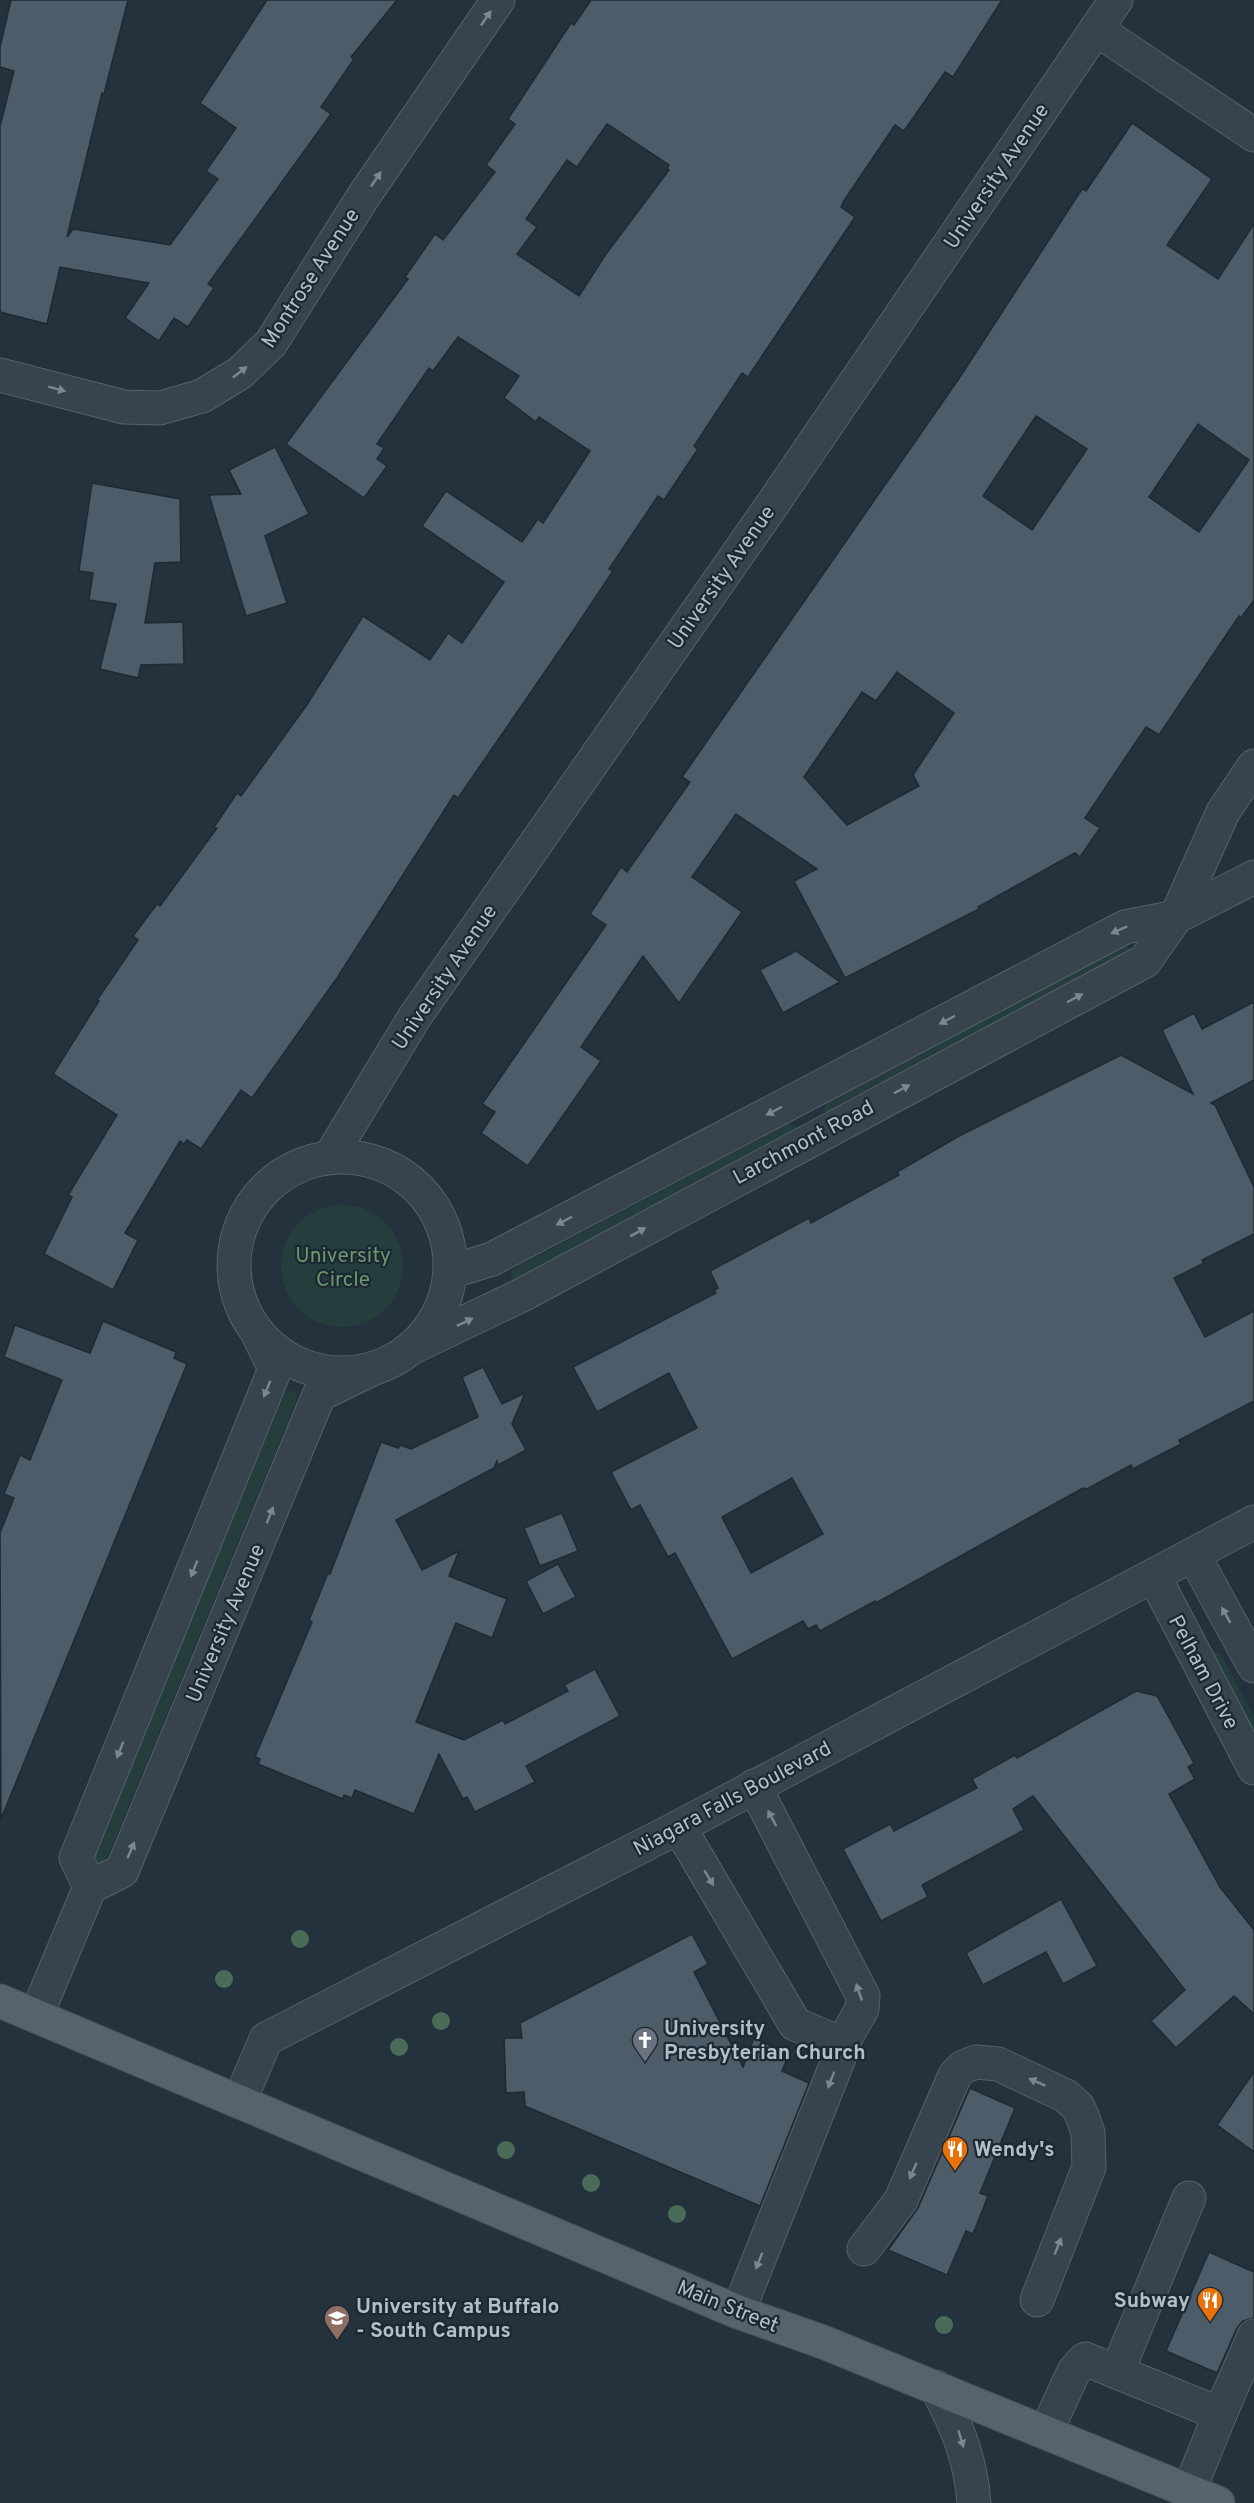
<svg xmlns="http://www.w3.org/2000/svg" width="1254" height="2503" viewBox="0 0 1254 2503" font-family="Overpass,sans-serif">
<style>
.green{fill:#253e3d}
.building{fill:#4c5c68;stroke:#1e2a34;stroke-width:1.5;fill-rule:evenodd}
.lines{fill:none;stroke-linecap:round;stroke-linejoin:round}
.minor-casing{stroke:#55616b;stroke-width:35}
.major-casing{stroke:#434f59;stroke-width:35}
.minor{stroke:#37434d;stroke-width:33}
.major{stroke:#55636d;stroke-width:33}
.tree{fill:#4a6b58}
.oneway{fill:#7b8791}
.labels{text-anchor:middle;stroke-width:4.5;stroke-linejoin:round;paint-order:stroke}
.street-label{font-size:21px;fill:#b3bec8;stroke:#1c2832}
.park-label{font-size:21px;fill:#6a996e;stroke:#1c2832}
.poi-label{font-size:21px;font-weight:bold;fill:#b3bec8;stroke:#1c2832;text-anchor:start}
</style>
<rect width="100%" height="100%" fill="#23323d"/>
<g class="green">
<path d="M1126,944L1130,952L827,1114L824,1111L826,1103Z"/>
<path d="M788,1123L796,1126V1131L514,1281L511,1278L512,1270Z"/>
<circle cx="342" cy="1266" r="61"/>
<path d="M292,1390L297,1394L296,1402L106,1861L96,1866L92,1856L281,1396L286,1391Z"/>
<path d="M1211,1650L1221,1654L1254,1717V1746L1208,1655Z"/>
</g>
<g class="building">
<path d="M11,0H128L104,94L102,93L67,237L73,229L170,245L218,179L206,171L236,128L200,103L267,0H397L351,57L354,59L321,107L331,114L208,284L214,288L188,327L174,318L159,341L125,318L149,283L60,267L47,324L0,312V126L14,71L0,67V47Z"/>
<path d="M591,0H1002L953,77L945,72L904,131L895,125L843,202L841,207L855,217L748,377L742,373L694,446L698,449L664,500L658,496L609,569L613,571L573,631L458,798L454,795L337,978L252,1098L241,1090L201,1149L187,1140L184,1144L180,1141L125,1233L138,1240L113,1290L44,1254L72,1197L68,1195L117,1115L53,1074L99,1001L97,1000L138,940L133,936L157,904L160,906L217,828L214,827L237,793L241,796L306,706L363,616L430,660L448,633L462,643L504,582L422,526L446,491L522,542L538,519L543,523L590,451L539,417L536,422L504,398L519,376L458,337L433,371L429,368L377,444L384,448L377,459L387,466L364,498L286,444L408,279L405,277L435,234L443,240L495,172L486,165L515,124L508,119L571,23L574,25ZM607,124L669,165L667,169L669,170L606,254L579,296L517,254L537,227L526,219L567,160L577,167Z"/>
<path d="M1132,123L1212,179L1167,245L1218,279L1254,224V600L1241,618L1239,616L1159,735L1146,727L1085,818L1100,828L1080,857L1075,853L978,907L979,909L845,978L794,881L817,869L736,814L692,877L742,912L679,1003L643,956L581,1047L601,1061L528,1166L481,1133L495,1112L482,1104L606,925L590,914L621,867L627,872L690,782L682,777L960,377L1082,189L1086,191ZM1036,416L1087,449L1032,530L983,496ZM1198,424L1249,460L1199,532L1149,497ZM897,672L954,713L913,775L919,786L847,825L804,777L862,692L876,701Z"/>
<path d="M275,447L309,514L265,536L287,603L246,616L209,495L241,494L229,470Z"/>
<path d="M92,483L180,499L181,562L155,563L145,623L183,622L184,664L141,665L138,678L100,669L116,604L89,600L93,573L79,571Z"/>
<path d="M796,951L840,982L783,1013L760,970Z"/>
<path d="M1254,1002V1080L1211,1103L1215,1105L1254,1187V1234L1202,1260L1204,1263L1174,1278L1205,1337L1254,1311V1401L1179,1440L1181,1444L1133,1469L1131,1465L1087,1489L1083,1488L876,1603L875,1601L820,1631L816,1625L808,1629L803,1621L732,1659L675,1553L668,1557L640,1505L631,1510L611,1472L697,1428L669,1373L597,1412L573,1367L716,1293L714,1290L718,1288L710,1271L809,1218L811,1223L899,1175L897,1172L959,1136L1121,1055L1193,1094L1162,1030L1194,1013L1202,1029ZM792,1478L823,1534L751,1573L722,1517Z"/>
<path d="M103,1321L176,1352L174,1358L187,1364L1,1819L0,1533L14,1498L4,1494L20,1455L30,1460L62,1380L4,1357L15,1325L90,1353Z"/>
<path d="M483,1367L502,1404L525,1393L512,1424L526,1450L498,1465L497,1461L494,1468L396,1520L422,1570L459,1551L449,1576L507,1599L492,1638L456,1623L416,1722L464,1740L503,1720L505,1724L568,1691L564,1685L595,1669L620,1716L526,1766L535,1782L475,1812L467,1797L463,1799L439,1754L414,1814L355,1790L352,1798L344,1795L343,1799L258,1764L260,1759L255,1757L312,1622L309,1620L328,1573L330,1574L381,1442L398,1448L400,1445L411,1449L478,1417L462,1377Z"/>
<path d="M562,1513L578,1551L540,1566L524,1528Z"/>
<path d="M558,1564L576,1597L543,1614L526,1581Z"/>
<path d="M1136,1691L1157,1696L1194,1763L1188,1767L1195,1779L1169,1794L1220,1887L1254,1930V2014L1234,1996L1176,2048L1151,2021L1185,1990L1033,1796L1013,1809L1024,1830L922,1885L928,1897L881,1921L843,1849L890,1824L894,1831L977,1788L972,1779L1015,1755L1017,1758Z"/>
<path d="M1061,1899L1097,1966L1063,1984L1046,1952L983,1985L966,1953Z"/>
<path d="M692,1934L708,1964L694,1972L743,2067L754,2038L789,2054L782,2071L809,2083L760,2206L525,2106L524,2092L506,2093L504,2038H522L520,2023Z"/>
<path d="M1254,2072V2152L1217,2125Z"/>
<path d="M970,2088L1015,2108L980,2193L988,2196L973,2234L966,2231L947,2275L888,2250L918,2208Z"/>
<path d="M1209,2252L1254,2272V2318L1243,2321L1237,2328L1217,2373L1166,2351Z"/>
</g>
<g class="lines">
<g class="minor-casing">
<g id="minor">
<path d="M1096,29L1254,135"/>
<path d="M0,375L124,407L160,408L202,396L240,373L271,343L363,197L498,0"/>
<circle cx="342" cy="1265" r="108"/>
<path d="M330,1157L414,1018L772,505L1116,0"/>
<path d="M450,1272L492,1259L1125,927L1176,917L1254,877"/>
<path d="M413,1347L522,1295L1145,961L1176,917L1223,812L1254,766"/>
<path d="M1193,1554L1254,1666"/>
<path d="M1154,1576L1254,1768"/>
<path d="M754,1786L863,1996L862,2009L842,2044"/>
<path d="M679,1827L795,2024L842,2044L839,2058L738,2312"/>
<path d="M90,1887L76,1858L275,1369L259,1336"/>
<path d="M36,2016L90,1887L122,1871L319,1395L372,1369"/>
<path d="M240,2100L266,2039L679,1827L1254,1522"/>
<path d="M864,2249L901,2200L955,2075L963,2067L976,2062L998,2064L1066,2096L1078,2107L1083,2118L1088,2133L1089,2167L1037,2300"/>
<path d="M1117,2372L1189,2198"/>
<path d="M936,2387C957,2425 971,2460 974,2503"/>
<path d="M1220,2414L1254,2336"/>
<path d="M1046,2432L1074,2371L1085,2359L1220,2414L1189,2491"/>
</g>
</g>
<g class="major-casing">
<path id="major" d="M0,2001L738,2312L823,2342L1218,2503"/>
</g>
<use href="#minor" class="minor"/>
<use href="#major" class="major"/>
</g>
<g class="tree">
<circle cx="300" cy="1939" r="9"/>
<circle cx="224" cy="1979" r="9"/>
<circle cx="441" cy="2021" r="9"/>
<circle cx="399" cy="2047" r="9"/>
<circle cx="506" cy="2150" r="9"/>
<circle cx="591" cy="2183" r="9"/>
<circle cx="677" cy="2214" r="9"/>
<circle cx="944" cy="2325" r="9"/>
</g>
<defs><path id="oneway-solid" d="M-6-.8H1V-3.2L6.5 0L1 3.2V.8H-6Z" transform="scale(1.5)"/></defs>
<g class="oneway">
<use href="#oneway-solid" transform="translate(486 18) rotate(-56)"/>
<use href="#oneway-solid" transform="translate(376 179) rotate(-56)"/>
<use href="#oneway-solid" transform="translate(240 372) rotate(-38)"/>
<use href="#oneway-solid" transform="translate(57 389) rotate(15)"/>
<use href="#oneway-solid" transform="translate(1119 930) rotate(156)"/>
<use href="#oneway-solid" transform="translate(1075 998) rotate(-28)"/>
<use href="#oneway-solid" transform="translate(947 1020) rotate(152)"/>
<use href="#oneway-solid" transform="translate(902 1089) rotate(-28)"/>
<use href="#oneway-solid" transform="translate(774 1111) rotate(152)"/>
<use href="#oneway-solid" transform="translate(564 1221) rotate(152)"/>
<use href="#oneway-solid" transform="translate(638 1232) rotate(-29)"/>
<use href="#oneway-solid" transform="translate(465 1322) rotate(-26)"/>
<use href="#oneway-solid" transform="translate(267 1389) rotate(112)"/>
<use href="#oneway-solid" transform="translate(270 1515) rotate(-68)"/>
<use href="#oneway-solid" transform="translate(194 1569) rotate(112)"/>
<use href="#oneway-solid" transform="translate(1226 1615) rotate(-119)"/>
<use href="#oneway-solid" transform="translate(120 1750) rotate(112)"/>
<use href="#oneway-solid" transform="translate(772 1818) rotate(-118)"/>
<use href="#oneway-solid" transform="translate(131 1850) rotate(-67)"/>
<use href="#oneway-solid" transform="translate(709 1878) rotate(59)"/>
<use href="#oneway-solid" transform="translate(859 1992) rotate(-109)"/>
<use href="#oneway-solid" transform="translate(831 2080) rotate(111)"/>
<use href="#oneway-solid" transform="translate(1037 2082) rotate(-156)"/>
<use href="#oneway-solid" transform="translate(913 2171) rotate(113)"/>
<use href="#oneway-solid" transform="translate(1058 2246) rotate(-68)"/>
<use href="#oneway-solid" transform="translate(759 2261) rotate(112)"/>
<use href="#oneway-solid" transform="translate(961 2439) rotate(73)"/>
</g>
<defs>
<g id="church-pin" transform="scale(1.35)"><path d="M0 17L-7.5 6A9.5 9.5 0 1 1 7.5 6Z" fill="#6b7280" stroke="#1c2832"/><path d="M-1.2-6h2.4v3.5h3.3v2.4h-3.3V6h-2.4V-.1h-3.3v-2.4h3.3Z" fill="#fff"/></g>
<g id="restaurant-pin" transform="scale(1.35)"><path d="M0 17L-7.5 6A9.5 9.5 0 1 1 7.5 6Z" fill="#e8710a" stroke="#1c2832"/><path d="M-5-6h1v4h1v-4h1v4h1v-4h1v5L-1.5 .5V6h-2V.5L-5-1ZM5-6V6H3V1.5H1.5Q1.5-4 5-6Z" fill="#fff"/></g>
<g id="university-pin" transform="scale(1.35)"><path d="M0 17L-7.5 6A9.5 9.5 0 1 1 7.5 6Z" fill="#8d6e63" stroke="#1c2832"/><path d="M0-5L7-2L0 1L-7-2ZM-4 1L0 2.5L4 1V4Q0 6-4 4Z" fill="#fff"/></g>
</defs>
<g fill-rule="evenodd">
<use href="#church-pin" x="645" y="2040"/>
<use href="#restaurant-pin" x="955" y="2149"/>
<use href="#restaurant-pin" x="1210" y="2300"/>
<use href="#university-pin" x="337" y="2318"/>
</g>
<g class="labels">
<g class="street-label">
<text transform="translate(996 176) rotate(-56)" y="7">University Avenue</text>
<text transform="translate(310 278) rotate(-57)" y="7">Montrose Avenue</text>
<text transform="translate(721 577) rotate(-55)" y="7">University Avenue</text>
<text transform="translate(444 977) rotate(-56)" y="7">University Avenue</text>
<text transform="translate(803 1142) rotate(-28)" y="7">Larchmont Road</text>
<text transform="translate(225 1623) rotate(-67)" y="7">University Avenue</text>
<text transform="translate(1204 1672) rotate(62)" y="7">Pelham Drive</text>
<text transform="translate(732 1798) rotate(-28)" y="7">Niagara Falls Boulevard</text>
<text transform="translate(728 2306) rotate(22)" y="7">Main Street</text>
</g>
<g class="park-label">
<text x="343" y="1262">University<tspan x="343" dy="24">Circle</tspan></text>
</g>
<g class="poi-label">
<text x="664" y="2035">University<tspan x="664" dy="24">Presbyterian Church</tspan></text>
<text x="974" y="2156">Wendy's</text>
<text x="1190" y="2307" text-anchor="end">Subway</text>
<text x="356" y="2313">University at Buffalo<tspan x="356" dy="24">- South Campus</tspan></text>
</g>
</g>
</svg>
